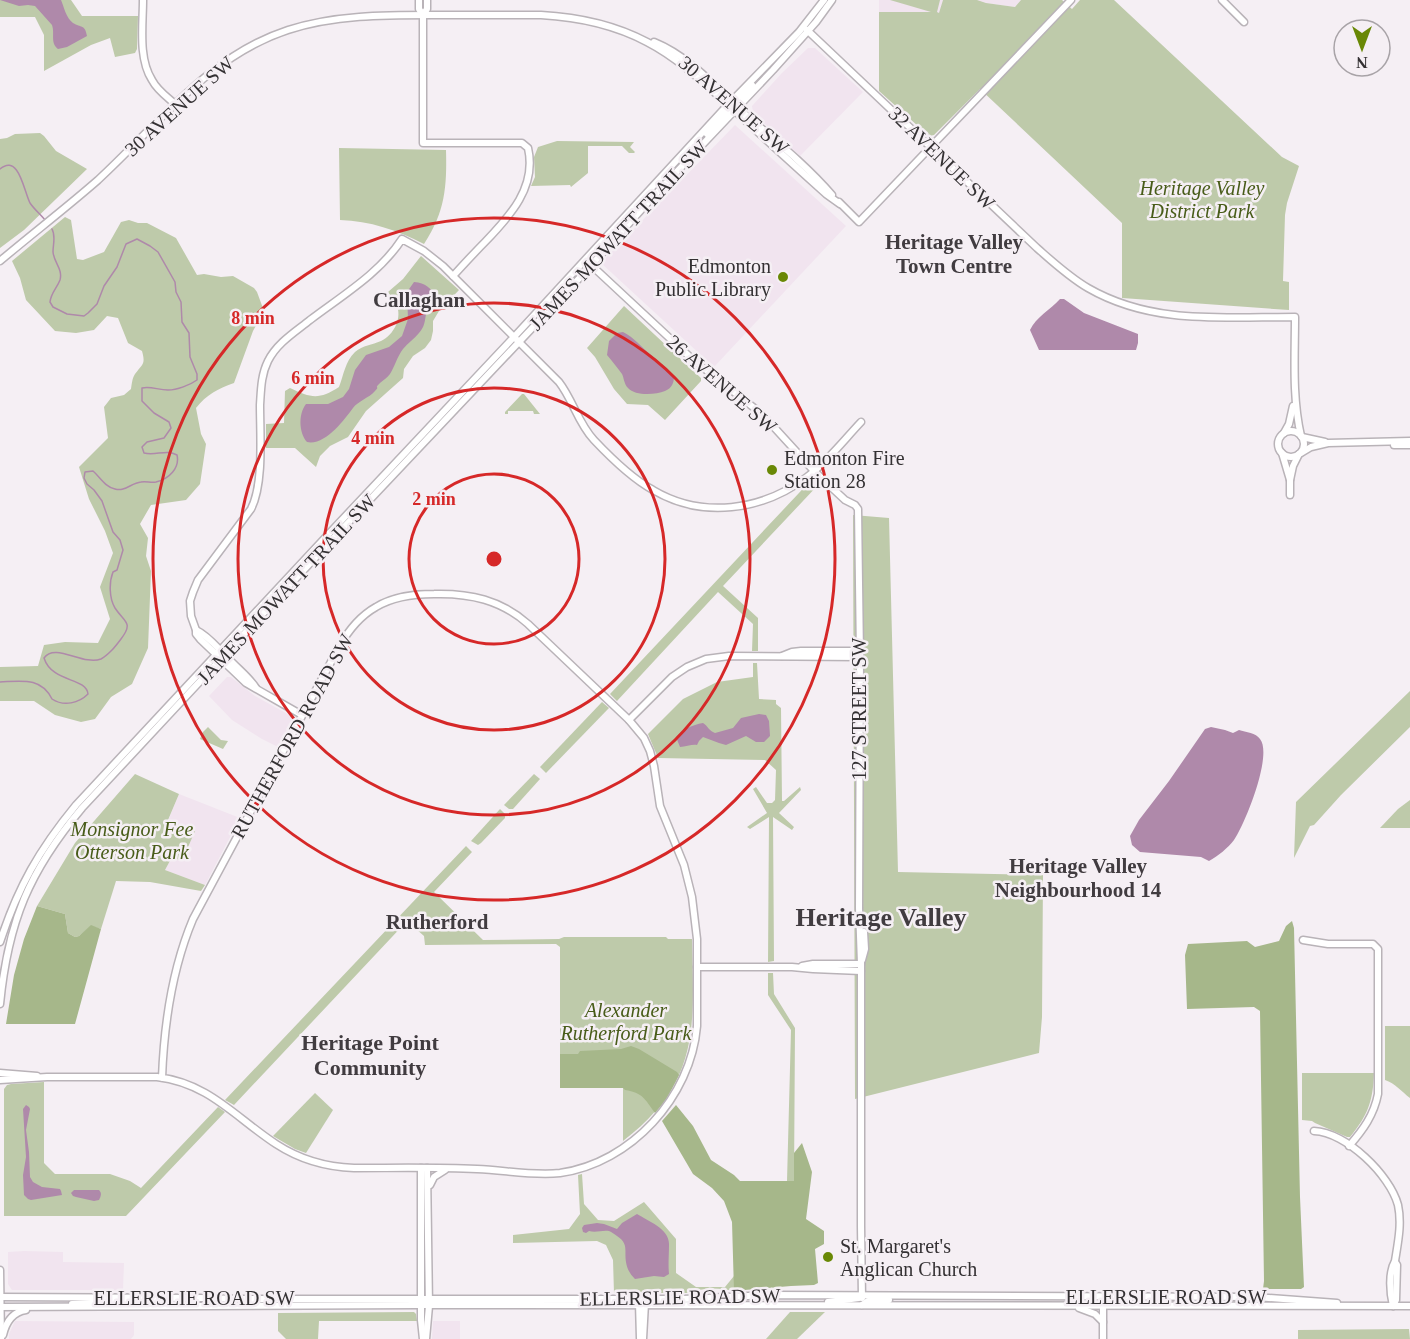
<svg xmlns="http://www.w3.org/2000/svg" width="1410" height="1339" viewBox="0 0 1410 1339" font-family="Georgia,serif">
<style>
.built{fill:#f1e4ef}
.green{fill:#becaaa}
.forest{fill:#a6b78a}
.water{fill:#af89aa}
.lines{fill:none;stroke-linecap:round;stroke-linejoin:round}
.stream{stroke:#af89aa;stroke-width:1.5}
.secondary-casing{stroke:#b9b3b8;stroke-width:9}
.secondary{stroke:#fff;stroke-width:6}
.ring{fill:none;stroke:#d62828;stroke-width:3}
.poi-dot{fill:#698805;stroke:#f5eff4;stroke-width:2}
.labels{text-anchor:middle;stroke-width:5;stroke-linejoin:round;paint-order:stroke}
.street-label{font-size:20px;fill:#343133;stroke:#f5eff4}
.park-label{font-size:20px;font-style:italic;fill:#485c19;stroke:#f5eff4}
.poi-label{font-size:20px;fill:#343133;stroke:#f5eff4;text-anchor:start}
.neighbourhood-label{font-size:21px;font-weight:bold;fill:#413c40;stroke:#f5eff4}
.quarter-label{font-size:22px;font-weight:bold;fill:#413c40;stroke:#f5eff4}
.district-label{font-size:26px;font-weight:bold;fill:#413c40;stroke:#f5eff4}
.centre{fill:#d62828;stroke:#f5eff4;stroke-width:3}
.ring-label{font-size:18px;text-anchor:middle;font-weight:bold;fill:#d62828;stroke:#f5eff4;stroke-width:5;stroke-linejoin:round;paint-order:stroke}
</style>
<rect width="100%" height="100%" fill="#f5eff4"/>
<g class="built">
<path d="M879,0H943L940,13L879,12Z"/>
<path d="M977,0H1021L1015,7L986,3Z"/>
<path d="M808,48H815L863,92L800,156L753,113L752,106L781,74Z"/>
<path d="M735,125L846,226L714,367L601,263Z"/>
<path d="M227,677H231L255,696L293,717V723L278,747L262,739L232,720L209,696Z"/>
<path d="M179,794L240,818L205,885L165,870L172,856L182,861L194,831L168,821Z"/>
<path d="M24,1251L63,1252V1262L124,1263L123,1290H12L8,1284V1252Z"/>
<path d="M15,1321L134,1322V1335L131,1339H9V1334Z"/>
<path d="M433,1321H460V1339H432Z"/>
</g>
<g class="green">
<path d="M0,0H71L82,16H138L137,49L135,53L115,57L110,38L91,45L44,71V35L35,17H0Z"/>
<path d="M890,0H940L937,12L939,13L943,0H977L986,3L1015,7L1021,0H1062L1072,9L1080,0H1114L1282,157L1299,166L1287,203L1285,215L1283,281L1289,282V310L1122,298V223L980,89L934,135L929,136L879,91V12H931Z"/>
<path d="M40,133L44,136L56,151L87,169L24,230L0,248V139L7,138L15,134Z"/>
<path d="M557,141L634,142L630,147L635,152L634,153H629L622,146H588V173L571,187L570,185L531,186L535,177L534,157L538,147Z"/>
<path d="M339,148L446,150C447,187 445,212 424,244C397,230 370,221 340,220Z"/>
<path d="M65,217L71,220L77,259L83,260L104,252L121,222L129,220L138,223H147L176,238L197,275L204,274L221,277L233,276L254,288L257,292L264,311L253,331L234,383C219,388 206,395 196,408L201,434L206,444L200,484L186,500L151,505L140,524L148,538L146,556L151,571L148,648L132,684L111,697L95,719L81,722L55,715L34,701H0V667L38,666L44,645L65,642L98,643L110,619L100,587L113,553L105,531L89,499L79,467L108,438L104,407L111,398L124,395L131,389C132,383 132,379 135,374C142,364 146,365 142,351L128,343L118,318L107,316L94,330L76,333L55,331L26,300L20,278L12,261Z"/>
<path d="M421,256L459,290L439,311L433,321V331L431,340L425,348L413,356L404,369L403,378L366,411L348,437L330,446L320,456L316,467L295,448H266V424L284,423L285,391L290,388C311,398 319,400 339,387C344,374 345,362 355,352C363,345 372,345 381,341C394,335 403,317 396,304C394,300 391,296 388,292L403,279Z"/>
<path d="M624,306L701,378V381L665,420L648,405L627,404L614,389L595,357L587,348Z"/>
<path d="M522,394H524L540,414H534L533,411H508V414H505V412Z"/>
<path d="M814,477L819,484L723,586L758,618V651H752L753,624L718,592L617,701L610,694Z"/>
<path d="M853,515L889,518L898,872L1043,875L1042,1017L1039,1053L855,1099Z"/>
<path d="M753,663H757L759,699L776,700V704L781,708L782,801H784L800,787L801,790L779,813L794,827L792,830L773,817L774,961L768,962L769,817L750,829L747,827L767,813L753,789L756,787L767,803H772L775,800L776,770L765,760L658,758L648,734L683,699L717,682L753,677Z"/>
<path d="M1410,691V727L1341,795L1314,825L1310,826L1294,858L1296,802Z"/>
<path d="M602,702L609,708L546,773L540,767Z"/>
<path d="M208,727L221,740L228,741L223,749L200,739L203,732Z"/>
<path d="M135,774L179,794L168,820L195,831L182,861L172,857L165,870L205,885L201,891L150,882L116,881L101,929L91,926L79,936L75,937L68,933L65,914L37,906L75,843Z"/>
<path d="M534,774L540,779L513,809H509L504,805Z"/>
<path d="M1410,800V828H1380L1398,809Z"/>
<path d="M500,809L505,814V818L481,843L478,845L471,841Z"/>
<path d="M466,846L472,852L434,892L483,940L559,939L564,937H666L668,939H692C694,1028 700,1082 623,1141V1088H560V947L556,944L425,945L424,936L407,921L234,1105L225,1100Z"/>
<path d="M768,973H773L774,994L795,1028L794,1181H787L791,1030L768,995Z"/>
<path d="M1385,1026H1410V1098C1402,1092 1395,1083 1385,1080Z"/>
<path d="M1302,1073H1374C1373,1101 1368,1115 1350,1137H1347L1315,1123L1312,1121L1302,1120Z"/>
<path d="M44,1082V1163L55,1174H110L130,1181L141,1188L218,1107L225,1112L126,1216H4V1089L7,1085L11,1084Z"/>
<path d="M315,1093L333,1110L306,1153L295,1149L273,1136Z"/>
<path d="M582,1174L584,1204L598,1220L614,1221L644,1202L676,1239V1273L696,1287H725L734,1276V1291C720,1288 704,1287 691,1293H614L613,1260L606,1245L597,1241L513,1243V1235L569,1229L580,1214L578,1175Z"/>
<path d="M414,1312L416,1314L417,1321H319L318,1339H286L278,1331V1313Z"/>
<path d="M790,1312H825L797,1339H766Z"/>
<path d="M1409,1329L1410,1339H1298V1330Z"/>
</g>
<g class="forest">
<path d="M37,906L65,914L68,933L75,937L79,936L91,925L101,929L75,1024H6L14,975L24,939Z"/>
<path d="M1292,921L1294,928L1300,1197L1304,1287L1301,1289H1263L1264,1281L1260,1011L1254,1007L1187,1009L1185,955L1188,944L1247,941L1255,947L1279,941L1286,926Z"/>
<path d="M631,1046L639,1049L677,1072L679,1075L666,1100L655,1113C644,1098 643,1093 625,1090L623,1088H560V1054H578L580,1051L621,1049Z"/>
<path d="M676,1105L693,1126L711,1160L734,1175L740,1181H794V1153L802,1143L812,1172L806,1219L824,1231V1244L815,1249L818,1283L814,1285L791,1286L734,1291L732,1222L724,1201L712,1188L693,1174L662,1121Z"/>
</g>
<g class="water">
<path d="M0,0H61C64,7 66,18 73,23C81,28 85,24 87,36L67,47L58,49C50,43 55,34 52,25L35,6L28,5L19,6Z"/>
<path d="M414,282C426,283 430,288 437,297C420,311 430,321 419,333C414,339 408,343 403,349C397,357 395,366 390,374C387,378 383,380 380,383C373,390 381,385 375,391C369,398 358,401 353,408C344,420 325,446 307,442C299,433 298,414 306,404H328L343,397L349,389L355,370L366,355L389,347L402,336L408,319L407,292Z"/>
<path d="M1060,299H1064L1084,313L1138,334V343L1136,350H1039L1030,330C1036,317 1050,310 1060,299Z"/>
<path d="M623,332C634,337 642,348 651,355C659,362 667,368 674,376C674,383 672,388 665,391C655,395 635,396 628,388C624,384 624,378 622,374C617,367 612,361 607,355L609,341L617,333Z"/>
<path d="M759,714L766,715L769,721L770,736L764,742H756L746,736L726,745L719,743L703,737L699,741L697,745C692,744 686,747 680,747L676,737C683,729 692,725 703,723C708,726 709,731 715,733L733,728L741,718Z"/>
<path d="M1211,727L1225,730L1233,733L1239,730C1246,732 1256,733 1260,739C1273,755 1245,824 1234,840C1228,848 1218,856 1209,861L1201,857L1140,852L1132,845L1130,836L1139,820L1169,781L1205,729Z"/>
<path d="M26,1105L29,1107L30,1109L26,1130L29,1152L30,1177L33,1182L42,1187L60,1189L61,1191L62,1195L31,1200L28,1199L24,1195L23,1175L26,1157L23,1109Z"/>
<path d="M74,1190H99C102,1193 101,1196 99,1200L94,1201L76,1197L73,1196L71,1193Z"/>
<path d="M637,1214C648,1221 670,1229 669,1245C669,1255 668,1264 669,1274L664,1277L654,1276L635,1279C630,1274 627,1269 626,1262C624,1250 629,1244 617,1236C614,1234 612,1232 609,1231C602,1230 596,1233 589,1231L586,1233L583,1232L582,1228L584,1225L597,1223L604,1224L617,1229L622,1223Z"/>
</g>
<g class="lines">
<g class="stream">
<path d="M0,169C19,153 24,192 30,203C34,209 41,215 46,221"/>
<path d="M0,682C22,681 41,677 52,699C64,707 79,703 88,694C86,677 52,683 44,658C55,642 83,666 101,659C105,657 109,653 112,650C115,647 118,643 121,639C134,622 124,622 115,608C109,598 109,582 113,572L117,570L123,550L120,540L113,532L102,501L94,490L87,484L84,478L85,472L93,471C100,477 105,487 115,489C125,492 131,483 141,482C146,481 151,483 156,482C169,479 180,468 177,455C166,449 156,456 144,453L142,447L147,442L164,438L171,428L169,422L154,413L142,401V388C151,386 158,390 168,390C177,390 190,385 197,380V374L190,357L189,333L182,322L181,302L176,292L175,282L158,252L150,246L137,239L126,244L117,267L104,286L97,304L88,313L84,316L67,314L53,307L50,302C51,293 57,288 60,280C63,269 54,263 53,252C53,244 56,236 52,229"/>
</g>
<g class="secondary-casing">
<g id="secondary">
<path d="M143,0C143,25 138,58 152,80C157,90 167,97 175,104"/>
<path d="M419,0V9L423,15"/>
<path d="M427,0V9L423,15V143H522L528,148C537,187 510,216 485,242C474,253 464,264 453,276"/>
<path d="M1222,0L1244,22"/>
<path d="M807,30L1037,248C1053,262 1069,277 1088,288C1152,325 1223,317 1295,317C1295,356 1292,397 1301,436"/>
<path d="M654,42C691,57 718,90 747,116C776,141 807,166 832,195"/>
<path d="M738,102L752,85"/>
<path d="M707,134L731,107V105"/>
<path d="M839,202L859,222L1071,0"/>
<path d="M0,261C32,234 66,208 98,180C158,125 208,56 288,30C334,15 384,15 432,15C468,15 504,15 541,15C577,17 615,25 647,42C680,59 707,86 734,110C764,138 795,166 826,194L840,204"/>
<path d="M590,264L691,358L758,411L772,425L814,471L845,500L855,505L858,509L860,657L859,908L861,964V1226L862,1298"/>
<circle cx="1291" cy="444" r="13"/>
<path d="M1284,433L1289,424L1293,406"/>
<path d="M1302,437L1325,442"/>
<path d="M1394,445H1410"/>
<path d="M1282,453L1290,480L1293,466L1299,454"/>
<path d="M1301,453L1311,447L1328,443L1410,441"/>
<path d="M1290,495V480"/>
<path d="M196,630C209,636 219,650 229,659C238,669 249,677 256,688"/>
<path d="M782,656L792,652L801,651H860"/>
<path d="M302,715L246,683L200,639L196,634V630L191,616L190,601L193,592L198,580L251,509C264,484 260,434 260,405C261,390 261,375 268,361C277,343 295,332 310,320C343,295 380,273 402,239L424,251L443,266L559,382C573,400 578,423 594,440C611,458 631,478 653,490C702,519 762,511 807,477C827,462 844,440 861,422"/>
<path d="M629,720L672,677L687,667L706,659L729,656L860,657"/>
<path d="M1303,940L1328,944H1373L1378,949V1094C1374,1115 1363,1130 1349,1146"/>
<path d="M0,942C18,887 39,850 76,805L323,540L514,337L723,110L799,32L824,0"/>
<path d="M862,960L865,949L864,932"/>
<path d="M802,966L813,964H861"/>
<path d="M697,967H792L813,969L861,971"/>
<path d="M0,1004C8,922 29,871 82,808L328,544L587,270L650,200L773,70L816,22L832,0"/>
<path d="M0,1073L37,1076"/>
<path d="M0,1080L47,1077H157C209,1083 236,1118 276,1144C299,1159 326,1167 354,1168C395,1168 436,1167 477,1169C505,1170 532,1176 560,1173C631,1163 691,1097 697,1026V939L692,897L684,865L660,806L654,766L650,751L644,738L629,720L528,624C501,600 470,593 434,594C414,594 394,596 376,607C360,616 348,631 339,647L193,919C172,969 164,1024 162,1078"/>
<path d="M1314,1131C1346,1132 1390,1175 1398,1205C1402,1224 1398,1242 1395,1261C1388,1273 1390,1293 1393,1306"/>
<path d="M421,1168V1320L423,1339"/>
<path d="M430,1185L434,1177L445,1170"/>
<path d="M0,1270L1,1339"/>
<path d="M0,1297L201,1298L240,1299H683L771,1295L1256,1297L1337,1303"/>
<path d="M828,1302L859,1298"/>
<path d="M639,1303L640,1338"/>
<path d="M72,1304L128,1301"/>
<path d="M130,1304L137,1302H167"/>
<path d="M1103,1304V1339"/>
<path d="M862,1305L868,1301L889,1300"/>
<path d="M1393,1306L1396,1300L1397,1265L1395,1262"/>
<path d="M0,1307L417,1305L1410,1306"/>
<path d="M1079,1308L1095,1314L1103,1322"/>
<path d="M3,1335C6,1322 12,1312 26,1310"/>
<path d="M426,1339L429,1306L427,1168"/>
<path d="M643,1339L645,1303"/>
</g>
</g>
<use href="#secondary" class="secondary"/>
</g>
<g class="ring">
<circle cx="494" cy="559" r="85"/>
<circle cx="494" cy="559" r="171"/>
<circle cx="494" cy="559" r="256"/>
<circle cx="494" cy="559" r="341"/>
</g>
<g class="poi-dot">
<circle cx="783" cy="277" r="6"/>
<circle cx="772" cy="470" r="6"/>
<circle cx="828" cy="1257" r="6"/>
</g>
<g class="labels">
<g class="street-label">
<text transform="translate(734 105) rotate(41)" y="7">30 AVENUE SW</text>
<text transform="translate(179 106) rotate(-42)" y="7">30 AVENUE SW</text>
<text transform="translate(942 158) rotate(44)" y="7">32 AVENUE SW</text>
<text transform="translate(618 235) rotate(-47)" y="7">JAMES MOWATT TRAIL SW</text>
<text transform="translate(722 384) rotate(41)" y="7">26 AVENUE SW</text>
<text transform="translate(286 589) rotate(-47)" y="7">JAMES MOWATT TRAIL SW</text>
<text transform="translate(859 709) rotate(-90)" y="7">127 STREET SW</text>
<text transform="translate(292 736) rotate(-61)" y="7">RUTHERFORD ROAD SW</text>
<text transform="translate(680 1297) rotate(-1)" y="7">ELLERSLIE ROAD SW</text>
<text x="1166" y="1304">ELLERSLIE ROAD SW</text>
<text x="194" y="1305">ELLERSLIE ROAD SW</text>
</g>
<g class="park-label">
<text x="1202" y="195">Heritage Valley<tspan x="1202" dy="23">District Park</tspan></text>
<text x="132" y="836">Monsignor Fee<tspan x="132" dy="23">Otterson Park</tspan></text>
<text x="626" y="1017">Alexander<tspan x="626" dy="23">Rutherford Park</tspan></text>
</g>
<g class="poi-label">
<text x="771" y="273" text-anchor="end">Edmonton<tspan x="771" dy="23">Public Library</tspan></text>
<text x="784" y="465">Edmonton Fire<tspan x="784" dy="23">Station 28</tspan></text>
<text x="840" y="1253">St. Margaret's<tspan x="840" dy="23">Anglican Church</tspan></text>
</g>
<g class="neighbourhood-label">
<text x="954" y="249">Heritage Valley<tspan x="954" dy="24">Town Centre</tspan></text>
<text x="419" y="307">Callaghan</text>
<text x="1078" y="873">Heritage Valley<tspan x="1078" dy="24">Neighbourhood 14</tspan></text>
<text x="437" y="929">Rutherford</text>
</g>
<g class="quarter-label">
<text x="370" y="1050">Heritage Point<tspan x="370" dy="25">Community</tspan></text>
</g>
<g class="district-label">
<text x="881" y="926">Heritage Valley</text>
</g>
</g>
<circle cx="494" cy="559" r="9" class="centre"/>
<g class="ring-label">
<text x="253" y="324">8 min</text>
<text x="313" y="384">6 min</text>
<text x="373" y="444">4 min</text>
<text x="434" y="505">2 min</text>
</g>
<g transform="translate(1362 48) rotate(180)"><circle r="28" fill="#f5eff4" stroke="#a8a3a7" stroke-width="1.5"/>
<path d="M0-4.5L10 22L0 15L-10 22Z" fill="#698805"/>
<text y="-9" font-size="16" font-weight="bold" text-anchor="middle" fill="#343133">N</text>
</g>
</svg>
